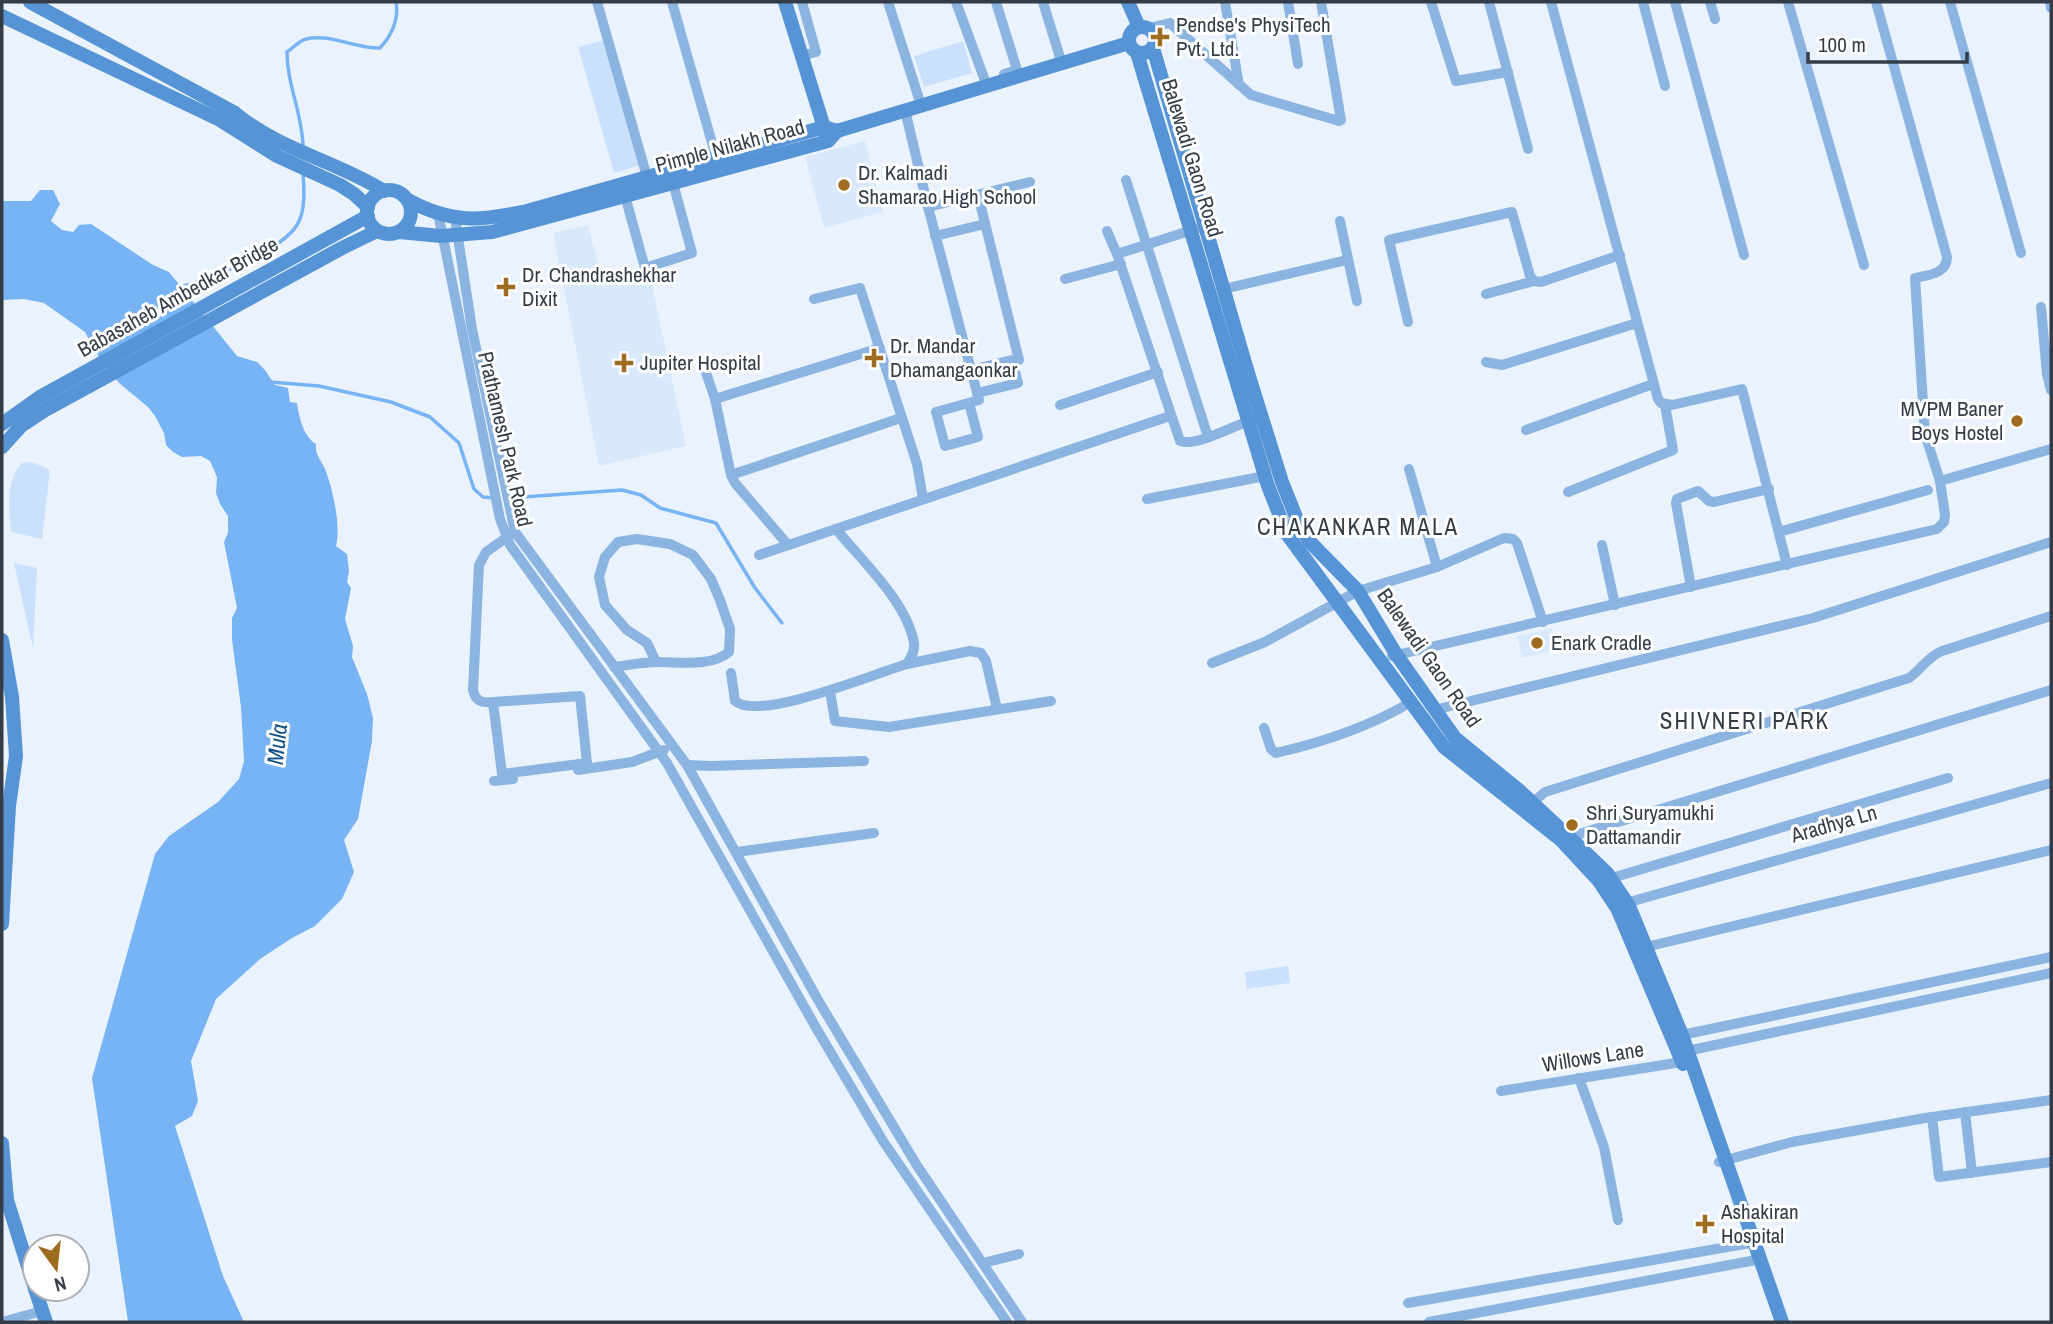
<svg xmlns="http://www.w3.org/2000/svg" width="2053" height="1324" viewBox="0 0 2053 1324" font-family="'Archivo Narrow',sans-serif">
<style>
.built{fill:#d9e9fc}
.green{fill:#cae1fb}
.water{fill:#78b4f4}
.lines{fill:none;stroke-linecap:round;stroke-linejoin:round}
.stream{stroke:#78b4f4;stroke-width:3.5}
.minor{stroke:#8cb4e1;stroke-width:10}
.secondary{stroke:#5794d6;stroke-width:14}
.poi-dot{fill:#9d6c20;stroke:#fff;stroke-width:2.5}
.labels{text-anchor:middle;stroke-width:6;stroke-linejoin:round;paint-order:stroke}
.poi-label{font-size:21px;fill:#343d47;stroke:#fff;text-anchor:start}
.street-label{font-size:21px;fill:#343d47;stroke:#fff}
.neighbourhood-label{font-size:23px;letter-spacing:2px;fill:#343d47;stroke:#fff}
.water-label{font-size:23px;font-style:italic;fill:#104f89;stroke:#fff}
</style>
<rect width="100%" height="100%" fill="#eaf3fd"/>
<g class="built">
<path d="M865,141L883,212L824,228L805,157Z"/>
<path d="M588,225L603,281L649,270L686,446L599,466L553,233Z"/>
<path d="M1552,628L1557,650L1522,658L1517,636Z"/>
</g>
<g class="green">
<path d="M606,40L641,165L614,173L578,47Z"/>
<path d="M963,41L972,73L924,87L914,56Z"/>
<path d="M32,462L50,470L42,539L11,532C9,509 5,482 22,463Z"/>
<path d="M14,563L37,568L33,648Z"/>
<path d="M1288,966L1290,983L1247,989L1245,972Z"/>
</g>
<path class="water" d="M40,190H53L60,204L51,221L62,230L73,232L79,225L91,224L153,265L169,272L237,356L257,362L265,370L275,385L288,388L290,402L297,403C299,417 303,436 316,444C315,456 321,459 325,469C333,489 341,526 336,546L347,554L349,571L347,582L351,588L345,619L353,646L352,657L367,694L373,718L372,741L358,819L344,840L354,872L342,899L315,926L292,938L260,959L216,999L191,1061L198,1101L192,1116L175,1126L223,1276L244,1322H128L92,1078L155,854L169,836L218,802L239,779L244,761L241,707L232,640V618L237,608L224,542L228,533V516L220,504L216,493L217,477L210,461L201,456L182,457L173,452L166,445L164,433L155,416L148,407L119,383L100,359L85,332L44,303L24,299L2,300V201H31Z"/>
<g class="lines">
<g class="stream">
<path d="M303,146C302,112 287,85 287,52C293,48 300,40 306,39C330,33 356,49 380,48C392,35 399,20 396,2"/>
<path d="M177,288C207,280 280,252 297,225C306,211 304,188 303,172"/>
<path d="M270,382L319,386L391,402L430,417L459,443L474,489L483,497L495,498"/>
<path d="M509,498L622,490L641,495L660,508L716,523L755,588L782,623"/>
</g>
<g class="minor">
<path d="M597,2L647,177"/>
<path d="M672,2L716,157"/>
<path d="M888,2L921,105"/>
<path d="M956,2L987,86"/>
<path d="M996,2L1017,70L1004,74"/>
<path d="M1043,2L1062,64"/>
<path d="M1225,2L1239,85"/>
<path d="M1288,2L1298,64"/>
<path d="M1431,2L1456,81L1508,72"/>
<path d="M1489,2L1528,149"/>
<path d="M1551,2L1658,399L1661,403L1672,405L1742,389L1787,565"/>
<path d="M1643,2L1665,86"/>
<path d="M1675,2L1744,255"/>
<path d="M1710,2L1715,19"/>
<path d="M1788,2L1864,265"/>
<path d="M1950,2L2021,253"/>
<path d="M2050,2L2051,8"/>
<path d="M1149,28L1170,23L1251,95L1339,121L1341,120L1321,2"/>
<path d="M801,56L816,52L802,2"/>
<path d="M905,110L928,207L979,400L936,412L945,446L978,437L969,403"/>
<path d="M1126,180L1208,437"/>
<path d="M978,195L1019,360"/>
<path d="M625,196L645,268L692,253L673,183"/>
<path d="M928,207L1030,182"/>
<path d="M438,213L500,519L510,545L667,763L815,1026L883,1141L1007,1322"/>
<path d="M455,218L472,329L515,532L687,765L818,1000L916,1164L1022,1322"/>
<path d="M1340,221L1357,301"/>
<path d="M1107,231L1117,254L1180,441C1198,447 1236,424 1255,419"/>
<path d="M935,236L985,224"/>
<path d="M1117,254L1205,226"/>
<path d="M1065,279L1121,264"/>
<path d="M1224,289L1347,260"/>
<path d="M1486,294L1534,281"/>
<path d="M814,299L860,288L917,464L923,499"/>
<path d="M2041,307L2047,374L2051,390"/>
<path d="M1408,322L1389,240L1512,212L1530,276L1534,281L1541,282L1620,255"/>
<path d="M701,358L715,399L731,475L735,483L788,545"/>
<path d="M1486,362L1502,365L1637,323"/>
<path d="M971,370L1012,360L1018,383L977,393"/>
<path d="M715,399L880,348"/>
<path d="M1060,405L1158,372"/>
<path d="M1526,430L1653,384"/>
<path d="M1409,469L1437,567"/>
<path d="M731,475L901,418"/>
<path d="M1940,481L2051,449"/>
<path d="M1568,492L1673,450L1665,405"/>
<path d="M1147,499L1265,476"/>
<path d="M1779,532L1928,490"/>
<path d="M1602,545L1615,605"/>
<path d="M759,555L1170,416"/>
<path d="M1691,587L1676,503L1677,499L1698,491L1709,501L1714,502L1769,489"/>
<path d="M1392,656L1937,529L1944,522L1945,515L1940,481L1925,434L1915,278C1928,275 1947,274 1947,257L1876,2"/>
<path d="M1212,663L1265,642L1358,591L1437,567L1504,538L1513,539L1517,543L1543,622"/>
<path d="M907,664L970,651L981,653L986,661L997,709"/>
<path d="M614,667C629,665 644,662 659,662C681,662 711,667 729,652L730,629L720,600L711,579L693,555L670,544L637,539L618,542L605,557L599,577L605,605L627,630L647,643L656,662"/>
<path d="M731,673L735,701C759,722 876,673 907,664C911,657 915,651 914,643C907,602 862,561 836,529"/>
<path d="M830,691L835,721L889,727L1051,701"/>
<path d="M493,702L502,774L587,763L580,696L493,702C482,703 476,702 473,690L479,565L486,552L510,535"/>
<path d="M1434,710L1813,618L2051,542"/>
<path d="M1264,728L1271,749L1276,753C1324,742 1369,727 1411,702"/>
<path d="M687,765L711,766L864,761"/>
<path d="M578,770L632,762L664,750"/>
<path d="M494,781L513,779"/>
<path d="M1532,803L1545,792L1909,678C1923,668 1926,658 1942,651L2051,616"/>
<path d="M1572,839L1582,833L2051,690"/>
<path d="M737,852L874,833"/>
<path d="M1605,880L1948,778"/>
<path d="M1626,903L2051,783"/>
<path d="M1646,947L2051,850"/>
<path d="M1682,1035L2051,957"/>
<path d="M1687,1051L2051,973"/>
<path d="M1579,1078L1604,1147L1618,1220"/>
<path d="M1501,1091L1688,1061"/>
<path d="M1965,1112L1972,1173"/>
<path d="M1932,1117L1939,1177L2051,1162"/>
<path d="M1719,1162L1792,1142L1925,1118L2051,1100"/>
<path d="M983,1263L1019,1254"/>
<path d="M1408,1303L1756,1242"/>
<path d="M2,1322L42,1311"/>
<path d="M1429,1322L1761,1259"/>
</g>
<g class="secondary">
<path d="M30,2L235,113C279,150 336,161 384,191"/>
<path d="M785,2L826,134"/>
<path d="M1128,2L1139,27"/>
<path d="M2,16L220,120L277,156L340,185L354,194L368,207"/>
<circle cx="1142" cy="40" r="13"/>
<path d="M1153,48L1248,373L1282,482L1300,527L1311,543L1358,591L1396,654L1455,738L1521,792L1582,849L1607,873L1629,906L1682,1035L1782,1322"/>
<path d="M1137,53L1268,486L1287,534L1444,747L1561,840L1599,881L1617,908L1683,1064"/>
<path d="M837,131L1129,43"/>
<circle cx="389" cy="212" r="22"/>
<path d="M408,200C452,224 480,221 527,211L824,127L837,131"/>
<path d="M399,232L441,236L492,232L828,141L837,131"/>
<path d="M2,424L40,397L368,216"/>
<path d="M2,447L21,426L47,409L342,248L377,231"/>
<path d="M2,640L12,697L16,756L9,806L2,924"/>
<path d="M2,1143L7,1200L35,1289"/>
<path d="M35,1289L46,1322"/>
</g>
</g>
<g class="poi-dot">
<path d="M1156.5 26.5h7v7h7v7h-7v7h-7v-7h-7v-7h7z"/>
<circle cx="844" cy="185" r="7"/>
<path d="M502.5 276.5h7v7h7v7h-7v7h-7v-7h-7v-7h7z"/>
<path d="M870.5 347.5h7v7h7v7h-7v7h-7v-7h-7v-7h7z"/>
<path d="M620.5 352.5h7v7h7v7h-7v7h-7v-7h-7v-7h7z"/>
<circle cx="2017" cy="421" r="7"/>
<circle cx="1537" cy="643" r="7"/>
<circle cx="1572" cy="825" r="7"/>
<path d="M1701.5 1213.5h7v7h7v7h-7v7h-7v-7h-7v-7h7z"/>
</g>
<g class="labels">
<g class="poi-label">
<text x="1176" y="32">Pendse's PhysiTech<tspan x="1176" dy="24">Pvt. Ltd.</tspan></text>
<text x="858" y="180">Dr. Kalmadi<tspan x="858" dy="24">Shamarao High School</tspan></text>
<text x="522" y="282">Dr. Chandrashekhar<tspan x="522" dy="24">Dixit</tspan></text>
<text x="890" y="353">Dr. Mandar<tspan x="890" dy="24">Dhamangaonkar</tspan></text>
<text x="640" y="370">Jupiter Hospital</text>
<text x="2003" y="416" text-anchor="end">MVPM Baner<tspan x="2003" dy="24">Boys Hostel</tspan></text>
<text x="1551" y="650">Enark Cradle</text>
<text x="1586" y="820">Shri Suryamukhi<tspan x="1586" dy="24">Dattamandir</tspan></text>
<text x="1721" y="1219">Ashakiran<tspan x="1721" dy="24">Hospital</tspan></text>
</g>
<g class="street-label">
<text transform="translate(730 146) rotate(-15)" y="7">Pimple Nilakh Road</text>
<text transform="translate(1192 158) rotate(73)" y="7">Balewadi Gaon Road</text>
<text transform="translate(178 297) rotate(-29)" y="7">Babasaheb Ambedkar Bridge</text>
<text transform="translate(505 439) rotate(77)" y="7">Prathamesh Park Road</text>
<text transform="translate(1429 658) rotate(55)" y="7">Balewadi Gaon Road</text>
<text transform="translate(1834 824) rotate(-16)" y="7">Aradhya Ln</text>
<text transform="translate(1593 1057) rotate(-9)" y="7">Willows Lane</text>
</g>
<g class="neighbourhood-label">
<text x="1358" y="535">CHAKANKAR MALA</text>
<text x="1745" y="729">SHIVNERI PARK</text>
</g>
<g class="water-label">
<text transform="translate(277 744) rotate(-84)" y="8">Mula</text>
</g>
</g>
<rect width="2053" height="1324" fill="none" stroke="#343d47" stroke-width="7"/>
<g transform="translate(56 1268) rotate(165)"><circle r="33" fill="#ffffff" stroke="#aeb1b5" stroke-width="2"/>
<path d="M0-5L12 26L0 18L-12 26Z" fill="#9d6c20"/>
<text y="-10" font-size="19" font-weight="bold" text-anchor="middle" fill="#343d47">N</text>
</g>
<path d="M1808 52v10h159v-10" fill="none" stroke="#343d47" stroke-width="3.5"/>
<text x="1818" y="52" font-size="21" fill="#343d47" stroke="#ffffff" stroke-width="5" paint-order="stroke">100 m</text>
</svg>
